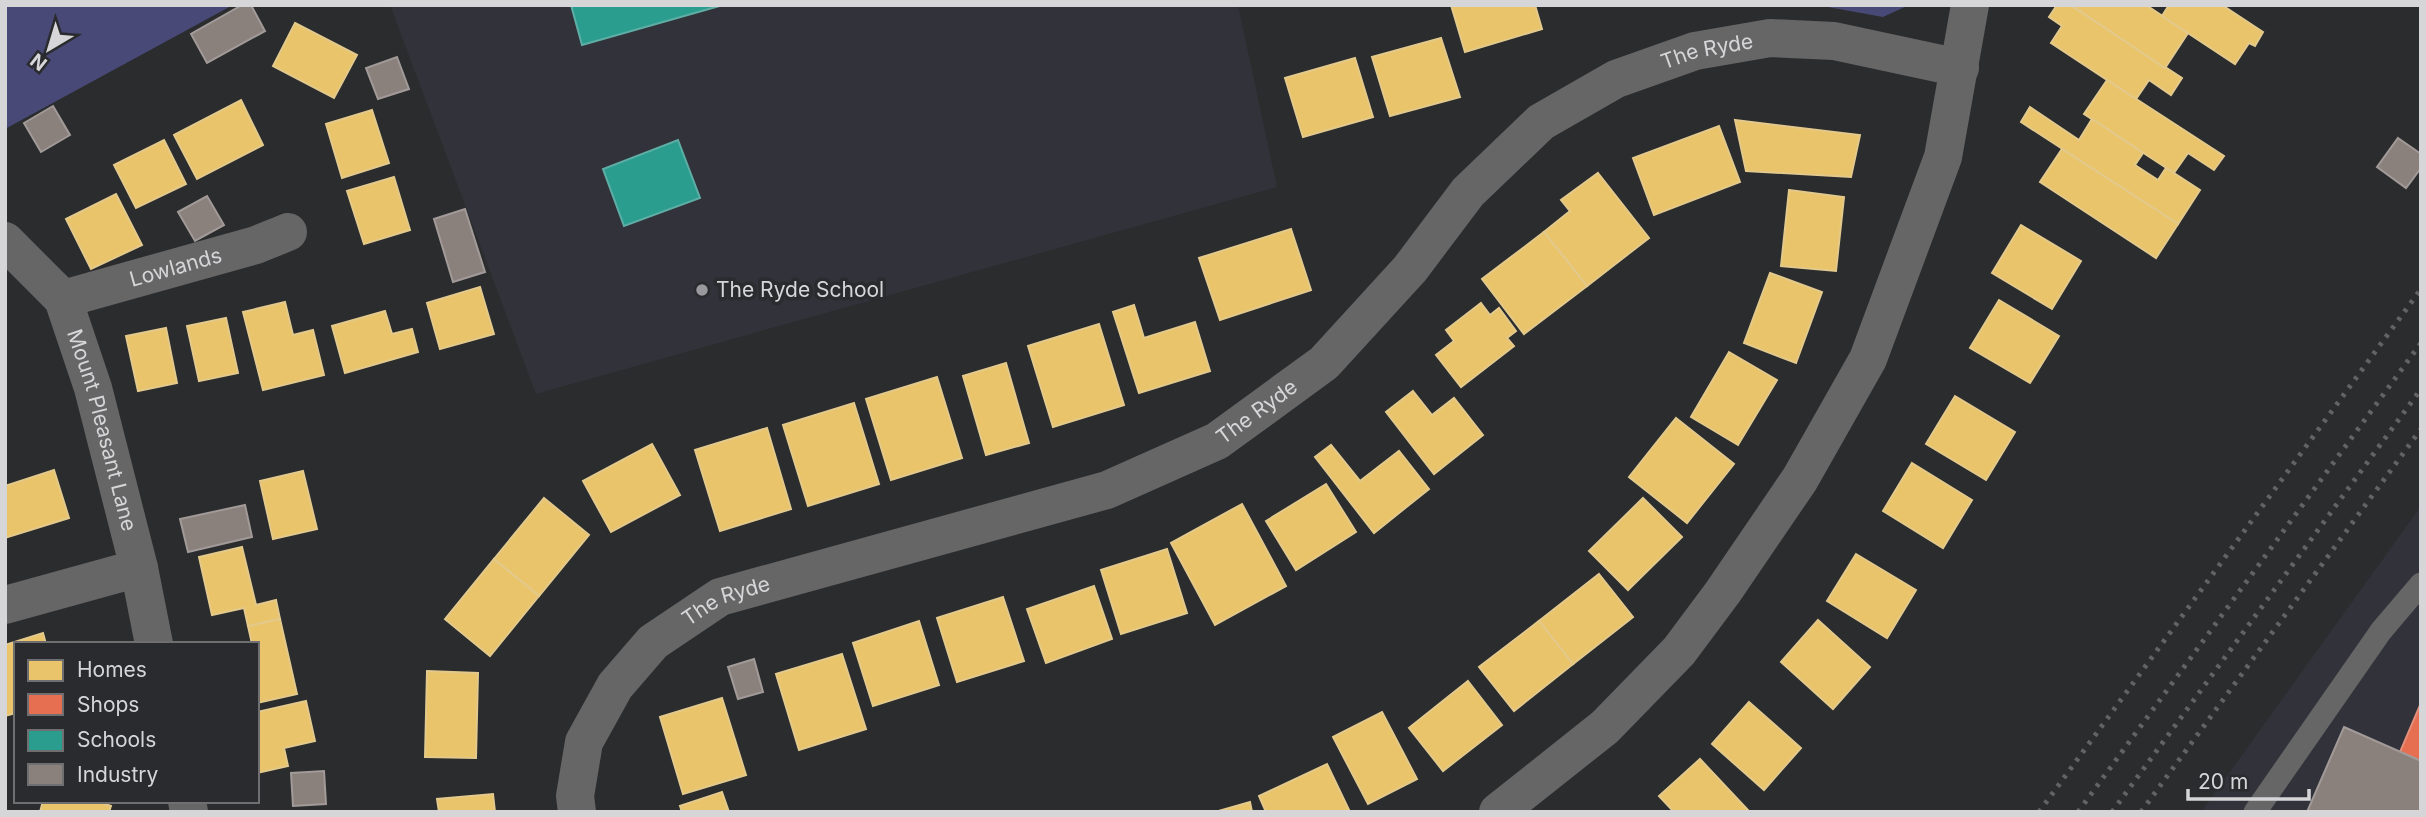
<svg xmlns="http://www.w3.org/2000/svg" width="2426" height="817" viewBox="0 0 2426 817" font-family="Inter,sans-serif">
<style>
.built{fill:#31323a}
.green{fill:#484977}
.homes{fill:#e9c46a;stroke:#e3c98b;stroke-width:2}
.shops{fill:#e76f51;stroke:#e28e7a;stroke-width:2}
.schools{fill:#2a9d8f;stroke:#5eaea5;stroke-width:2}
.industry{fill:#8a817c;stroke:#a19a98;stroke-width:2}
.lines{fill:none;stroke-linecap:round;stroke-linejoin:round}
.lane{stroke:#666667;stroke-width:23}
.street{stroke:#666667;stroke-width:38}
.rail{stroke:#626363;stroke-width:5;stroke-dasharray:3.5 7;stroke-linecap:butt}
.poi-dot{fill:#9a9a9d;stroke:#2a2b2e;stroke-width:2.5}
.labels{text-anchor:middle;stroke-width:7;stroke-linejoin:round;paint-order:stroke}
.street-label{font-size:21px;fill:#d6d6d9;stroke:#2a2b2e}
.poi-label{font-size:21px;fill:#d6d6d9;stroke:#2a2b2e;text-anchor:start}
</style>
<rect width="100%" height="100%" fill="#2b2c2d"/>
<g class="built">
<path d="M390,5H1238L1277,187L536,394Z"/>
<path d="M2421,506V812H2201Z"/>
</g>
<g class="green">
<path d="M5,5H233L5,129Z"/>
<path d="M1817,5H1909L1883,17Z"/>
</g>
<g class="homes">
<path d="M1451,5H1535L1542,29L1465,52Z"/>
<path d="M2057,5H2070L2182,78L2171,95L2149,80L2136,99L2051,43L2062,26L2049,17Z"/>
<path d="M2071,5H2146L2188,33L2165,68Z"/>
<path d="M2169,5H2222L2263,32L2255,46L2249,43L2235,64L2162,16Z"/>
<path d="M295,23L357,55L334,98L273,66Z"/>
<path d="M1441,38L1460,97L1390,116L1372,57Z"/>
<path d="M1355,58L1373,117L1303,137L1285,78Z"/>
<path d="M2107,80L2224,156L2214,170L2188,153L2174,173L2084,114Z"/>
<path d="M241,100L263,145L197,179L174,135Z"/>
<path d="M2030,107L2079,140L2092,119L2143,153L2135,165L2158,180L2166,168L2200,190L2178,224L2021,122Z"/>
<path d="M372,110L389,163L342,178L326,124Z"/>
<path d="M1735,120L1860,135L1851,177L1746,171Z"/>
<path d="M1719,126L1740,182L1654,215L1633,158Z"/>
<path d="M164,140L186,184L136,208L114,165Z"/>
<path d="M2062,149L2178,224L2156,258L2040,182Z"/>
<path d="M1598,173L1649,238L1587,286L1544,232L1570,211L1561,200Z"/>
<path d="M394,177L410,230L364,244L347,191Z"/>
<path d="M1789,190L1844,197L1836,271L1781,266Z"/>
<path d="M116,194L142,245L91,269L66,219Z"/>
<path d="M2021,225L2081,261L2052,309L1992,273Z"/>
<path d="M1291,229L1311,290L1220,320L1199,258Z"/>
<path d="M1544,232L1587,286L1524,334L1482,279Z"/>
<path d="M1770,273L1822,292L1796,363L1744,343Z"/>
<path d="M480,287L494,334L440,349L427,303Z"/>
<path d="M1999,300L2059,336L2030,383L1970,348Z"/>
<path d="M285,302L293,335L313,330L324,375L263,390L243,312Z"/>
<path d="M1481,303L1490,315L1499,308L1516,331L1507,338L1514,346L1461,387L1436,355L1454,341L1446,330Z"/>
<path d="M1134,305L1144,338L1195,322L1210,371L1139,393L1113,312Z"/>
<path d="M385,311L392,334L412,329L418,352L345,373L332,326Z"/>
<path d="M226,318L238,373L199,381L187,326Z"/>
<path d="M1099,324L1124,405L1053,427L1028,346Z"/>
<path d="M166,328L177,383L138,391L126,336Z"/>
<path d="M1729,352L1777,380L1738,445L1691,417Z"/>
<path d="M1006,363L1029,443L986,455L963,376Z"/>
<path d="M937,377L962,458L891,480L866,399Z"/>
<path d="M1413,391L1432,415L1454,398L1483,435L1434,474L1386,412Z"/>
<path d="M1955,396L2015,432L1986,480L1926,444Z"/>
<path d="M854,403L879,484L808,506L783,425Z"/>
<path d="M1676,418L1734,464L1687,523L1629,477Z"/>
<path d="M767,428L791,509L720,531L695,450Z"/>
<path d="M652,444L680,495L611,532L583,481Z"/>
<path d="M1331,445L1360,481L1399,451L1429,489L1374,533L1315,457Z"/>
<path d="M1912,463L1972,500L1943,548L1883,511Z"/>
<path d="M54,470L69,518L5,538V486Z"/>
<path d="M303,471L317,529L273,539L260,481Z"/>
<path d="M1326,484L1356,532L1296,570L1266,521Z"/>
<path d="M544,498L589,535L539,596L494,559Z"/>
<path d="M1643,498L1682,537L1628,590L1589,551Z"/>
<path d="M1242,504L1286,586L1215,625L1171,543Z"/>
<path d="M242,547L256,605L276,600L280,619L248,626L244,608L212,615L199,557Z"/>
<path d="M1167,549L1187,613L1121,634L1101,570Z"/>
<path d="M1856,554L1916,590L1887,638L1827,601Z"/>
<path d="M494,559L539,596L490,656L445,619Z"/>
<path d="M1599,574L1633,617L1573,664L1539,621Z"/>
<path d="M1094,586L1112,639L1046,663L1027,609Z"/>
<path d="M1003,597L1024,661L957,682L937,618Z"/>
<path d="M280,619L297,694L257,703V644H252L248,626Z"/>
<path d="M1818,620L1870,667L1833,709L1781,662Z"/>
<path d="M919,621L939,685L873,706L853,643Z"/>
<path d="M1539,621L1573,664L1514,711L1479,667Z"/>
<path d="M43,633L46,644H16V713L5,716V645Z"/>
<path d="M842,654L866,729L799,750L776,674Z"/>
<path d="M427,671L478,673L476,758L425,757Z"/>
<path d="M1468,681L1502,725L1443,771L1409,728Z"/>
<path d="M722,698L746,775L683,794L660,717Z"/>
<path d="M306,701L315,741L284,748L288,766L257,773V712Z"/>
<path d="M1749,702L1801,748L1764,790L1712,744Z"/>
<path d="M1382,712L1417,779L1368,804L1333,737Z"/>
<path d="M1700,759L1748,810L1745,812H1674L1659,796Z"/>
<path d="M1327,764L1350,812H1266L1259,796Z"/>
<path d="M722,792L729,812H682L680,806Z"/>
<path d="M493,794L495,812H439L437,799Z"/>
<path d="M43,801H96L111,806L109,812H40Z"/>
<path d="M1250,802L1252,812H1215Z"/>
</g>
<path class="shops" d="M2421,703V761L2400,752Z"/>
<g class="schools">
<path d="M571,5H723L582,45Z"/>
<path d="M678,140L700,198L624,226L603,169Z"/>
</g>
<g class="industry">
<path d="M242,5H251L265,31L207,63L191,34Z"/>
<path d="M397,57L409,89L378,99L366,68Z"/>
<path d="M53,106L70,135L41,152L24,123Z"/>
<path d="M2398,138L2421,154V168L2406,188L2377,167Z"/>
<path d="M207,196L224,225L195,241L178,212Z"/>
<path d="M465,209L485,272L453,282L434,219Z"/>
<path d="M245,505L252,537L188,552L180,519Z"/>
<path d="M754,659L763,692L738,699L728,667Z"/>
<path d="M2344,727L2421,761V812H2307Z"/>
<path d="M324,771L326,804L293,806L291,773Z"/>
</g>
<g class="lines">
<path class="lane" d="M2255,812L2381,631L2421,584"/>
<g class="street">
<path id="s1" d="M5,241L63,299L93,388L139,568L154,644"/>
<path id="s2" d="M63,299L256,245L288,232"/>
<path d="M5,605L139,568"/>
<path d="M187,801L189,812"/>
<path id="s3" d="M577,812L575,796L584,742L615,686L653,642L720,597L1107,490L1217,441L1324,363L1410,269L1468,192L1541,122L1616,79L1695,51L1770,38L1834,41L1960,68"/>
<path d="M1498,812L1605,727L1679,651L1723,592L1800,479L1868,359L1943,157L1970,5"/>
</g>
<g class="rail">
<path d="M2039,812L2421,289"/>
<path d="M2078,812L2421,343"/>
<path d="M2112,812L2421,389"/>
<path d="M2141,812L2421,429"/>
</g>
</g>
<circle class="poi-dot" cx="702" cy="290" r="7"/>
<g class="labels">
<g class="street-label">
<text dy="7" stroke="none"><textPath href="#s3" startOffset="1435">The Ryde</textPath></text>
<text dy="7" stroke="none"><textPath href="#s2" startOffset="117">Lowlands</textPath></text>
<text dy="7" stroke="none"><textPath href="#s3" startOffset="845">The Ryde</textPath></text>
<text dy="7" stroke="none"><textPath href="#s1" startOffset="219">Mount Pleasant Lane</textPath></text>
<text dy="7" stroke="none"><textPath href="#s3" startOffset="278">The Ryde</textPath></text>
</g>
<g class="poi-label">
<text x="716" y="297">The Ryde School</text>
</g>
</g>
<rect width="2426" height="817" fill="none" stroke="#d6d6d9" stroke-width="14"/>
<rect x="14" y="642" width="245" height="161" fill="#2a2b2e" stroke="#6f6f72" stroke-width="2"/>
<rect x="28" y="660" width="35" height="21" fill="#e9c46a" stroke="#6f6f72" stroke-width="2"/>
<text x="77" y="677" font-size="21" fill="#d6d6d9">Homes</text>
<rect x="28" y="694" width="35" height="21" fill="#e76f51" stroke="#6f6f72" stroke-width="2"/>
<text x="77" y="712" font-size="21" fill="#d6d6d9">Shops</text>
<rect x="28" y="730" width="35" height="21" fill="#2a9d8f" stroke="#6f6f72" stroke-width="2"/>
<text x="77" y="747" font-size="21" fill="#d6d6d9">Schools</text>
<rect x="28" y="764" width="35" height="21" fill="#8a817c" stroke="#6f6f72" stroke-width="2"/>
<text x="77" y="782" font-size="21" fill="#d6d6d9">Industry</text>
<g transform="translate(49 49) rotate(218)" stroke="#2a2b2e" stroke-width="5" paint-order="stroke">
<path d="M0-5L12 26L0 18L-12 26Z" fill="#d6d6d9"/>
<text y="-10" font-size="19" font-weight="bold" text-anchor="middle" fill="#d6d6d9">N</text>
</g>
<path d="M2188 789v10h121v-10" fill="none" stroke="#d6d6d9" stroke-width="3.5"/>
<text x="2198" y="789" font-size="21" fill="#d6d6d9" stroke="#2a2b2e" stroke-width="5" paint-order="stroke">20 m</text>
</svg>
